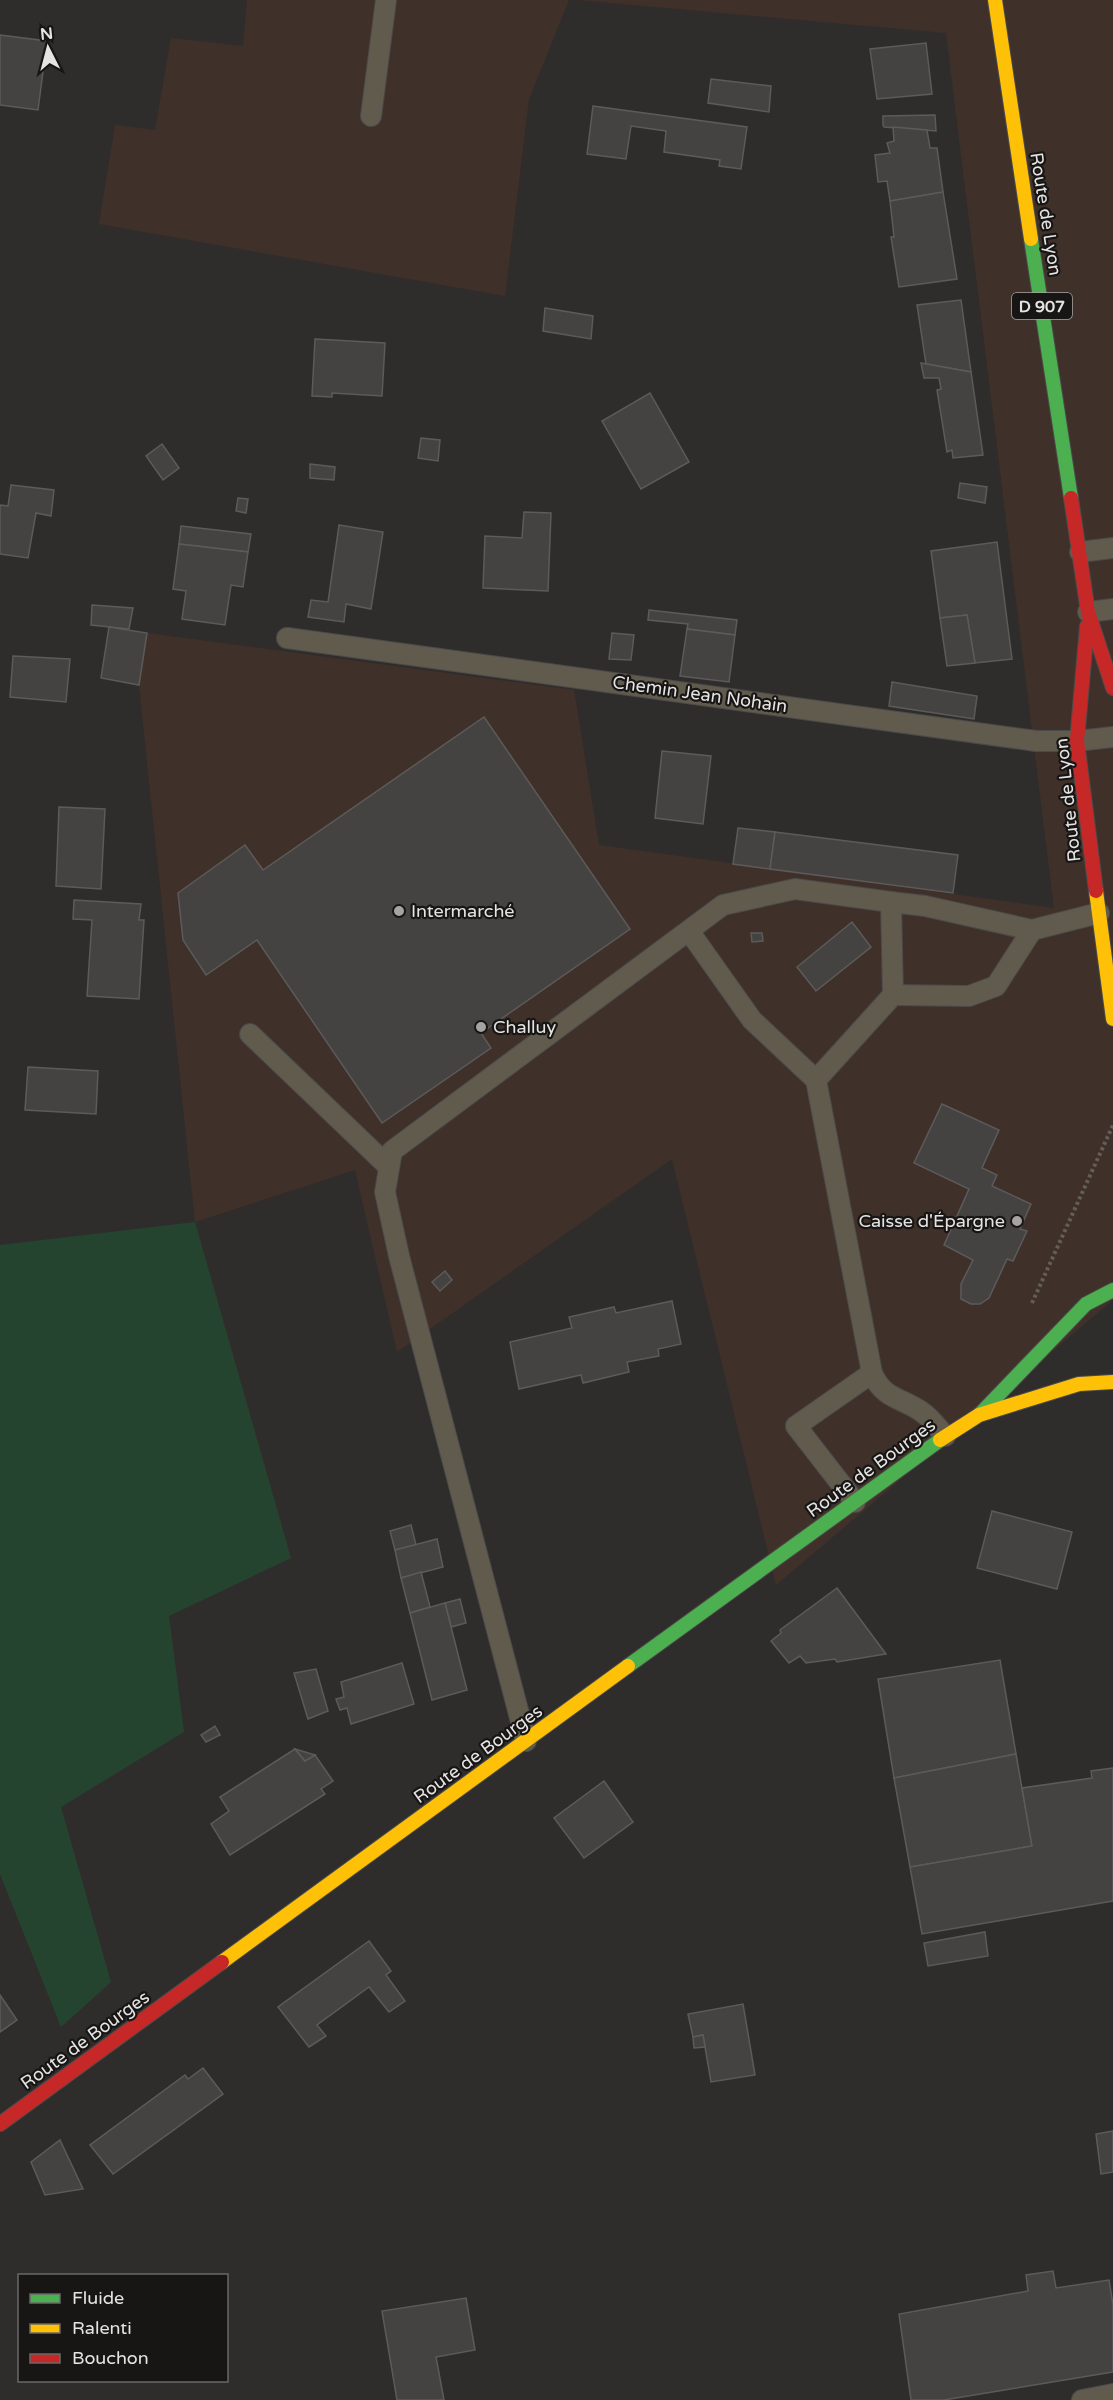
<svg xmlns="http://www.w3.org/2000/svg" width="1113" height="2400" viewBox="0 0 1113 2400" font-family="'Varela Round',sans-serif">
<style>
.commercial{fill:#40302a}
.green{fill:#25442f}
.building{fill:#444342;stroke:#5c5b5a;stroke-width:1.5}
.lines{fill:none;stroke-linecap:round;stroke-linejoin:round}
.lane-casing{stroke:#4b4a4a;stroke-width:22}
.fast-casing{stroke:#4b4a4a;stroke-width:16}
.slow-casing{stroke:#4b4a4a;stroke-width:16}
.jam-casing{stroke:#4b4a4a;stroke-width:16}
.path{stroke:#635f58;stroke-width:4;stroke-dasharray:3 3;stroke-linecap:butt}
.lane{stroke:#615b4e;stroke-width:20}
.fast{stroke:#4caf50;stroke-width:14}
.slow{stroke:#ffc107;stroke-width:14}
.jam{stroke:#c62828;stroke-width:14}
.poi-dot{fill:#a6a4a3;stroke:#171615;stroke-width:2}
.labels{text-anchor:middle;stroke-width:4.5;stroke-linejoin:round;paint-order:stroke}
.shield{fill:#171615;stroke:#a8a6a5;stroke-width:1.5}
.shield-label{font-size:16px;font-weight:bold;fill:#e6e4e3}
.street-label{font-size:18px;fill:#e6e4e3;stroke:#171615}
.poi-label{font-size:18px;fill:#e6e4e3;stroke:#171615;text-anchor:start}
</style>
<rect width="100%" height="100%" fill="#2f2d2c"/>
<g class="commercial">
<path d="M247,0H569L529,99L505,296L99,224L115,125L155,130L171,38L243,46Z"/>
<path d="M578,0H1113V1300L776,1585L672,1159L397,1352L355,1170L195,1222L139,685L147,633L574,690L599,845L1054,908L946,33Z"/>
</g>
<path class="green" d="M195,1222L291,1558L169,1616L184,1732L61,1807L111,1982L61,2027L0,1874V1245Z"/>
<g class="building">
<path d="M0,35L47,41L38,110L0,105Z"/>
<path d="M926,43L932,94L877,99L870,49Z"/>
<path d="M711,79L771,86L769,112L708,103Z"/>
<path d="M593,106L747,127L741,169L719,166L720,160L664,152L666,131L631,126L626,159L587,154Z"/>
<path d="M935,115L936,131L884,127L883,125V116Z"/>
<path d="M893,127L927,130L930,148H937L943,192L890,201L887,181L878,182L875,155L890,153L887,143L894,141Z"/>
<path d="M943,192L957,279L899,287L891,237H894L890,201Z"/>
<path d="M961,300L971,372L926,364L917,305Z"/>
<path d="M545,308L593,316L591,339L543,331Z"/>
<path d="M315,339L385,343L382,396L332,393V397L312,396Z"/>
<path d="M921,363L971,372L983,455L953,458L952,450L947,452L937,390L941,389L939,378H924Z"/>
<path d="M650,393L689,462L641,489L602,421Z"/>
<path d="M421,438L440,440L438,461L418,458Z"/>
<path d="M162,444L179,468L163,480L146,456Z"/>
<path d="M310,464L335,467L334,480L310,478Z"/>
<path d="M960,483L987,487L985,503L958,498Z"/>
<path d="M11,485L54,490L51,516L36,513L28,558L0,554V505L8,506Z"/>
<path d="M238,498L248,499L246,513L236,511Z"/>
<path d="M524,512L551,513L548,591L483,588L485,536L522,538Z"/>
<path d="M339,525L383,532L371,609L346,604L344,622L308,617L311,600L328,602Z"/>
<path d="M181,526L251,534L248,552L179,544Z"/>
<path d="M997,542L1012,659L975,663L967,615L940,618L931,551Z"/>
<path d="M179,544L248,552L243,587L231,585L225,625L182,619L186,591L173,589Z"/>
<path d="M92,605L133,608L129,629L91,625Z"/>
<path d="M649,610L737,620L735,635L687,629L688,624L648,620Z"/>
<path d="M967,615L975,663L947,666L940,618Z"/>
<path d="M109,627L147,633L139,685L101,678Z"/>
<path d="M687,629L735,635L729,682L680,676Z"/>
<path d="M612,633L634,635L631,660L609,659Z"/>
<path d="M13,656L70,659L66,702L10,697Z"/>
<path d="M892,682L977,696L974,719L889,706Z"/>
<path d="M484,717L630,929L481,1033L491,1048L382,1123L257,940L206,975L183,940L178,893L245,845L263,870Z"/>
<path d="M662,751L711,756L703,824L655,818Z"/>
<path d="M59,807L105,809L101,889L56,886Z"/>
<path d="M738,828L775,832L770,869L733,864Z"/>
<path d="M775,832L958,855L953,893L770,869Z"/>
<path d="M74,900L141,904L139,920H144L139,999L87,996L92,920L73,919Z"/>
<path d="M852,922L871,947L816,991L797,967Z"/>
<path d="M751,933H762L763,941L752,942Z"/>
<path d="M28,1067L98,1071L96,1114L25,1110Z"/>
<path d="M942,1104L999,1130L982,1168L997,1175L992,1186L1031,1204L1020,1229L1027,1231L1013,1261L1007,1259L989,1298L980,1304H971L961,1299V1284L973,1260L944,1245L969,1189L914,1163Z"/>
<path d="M445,1271L452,1280L440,1291L432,1282Z"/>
<path d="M672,1301L681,1344L658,1349L659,1356L627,1362L629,1372L583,1383L581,1375L519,1389L510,1342L572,1328L569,1317L614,1307L616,1313Z"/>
<path d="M992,1511L1072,1532L1057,1589L977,1568Z"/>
<path d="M411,1525L416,1545L395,1550L390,1531Z"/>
<path d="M437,1539L443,1567L401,1578L395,1550Z"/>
<path d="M421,1572L430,1607L410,1613L401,1578Z"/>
<path d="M837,1588L886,1654L837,1662L835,1659L806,1663L800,1656L789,1663L771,1641L781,1633L780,1630Z"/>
<path d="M460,1599L466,1623L451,1627L445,1603Z"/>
<path d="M445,1603L467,1690L432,1700L410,1613Z"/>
<path d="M1000,1660L1016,1754L894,1778L878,1679Z"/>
<path d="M402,1663L414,1704L351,1724L347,1708L340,1710L336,1699L344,1697L341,1682Z"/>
<path d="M316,1669L328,1711L308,1719L294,1673Z"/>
<path d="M215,1726L220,1735L206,1742L201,1735Z"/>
<path d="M295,1749L305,1761L315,1755L333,1781L321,1789L325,1794L230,1855L211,1824L229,1811L220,1797Z"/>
<path d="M295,1749L315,1755L305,1761Z"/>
<path d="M1016,1754L1032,1846L910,1867L894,1778Z"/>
<path d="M1113,1768V1901L922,1934L910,1867L1032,1846L1022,1788L1092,1778L1091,1771Z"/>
<path d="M604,1781L633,1822L584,1858L554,1818Z"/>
<path d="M985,1932L988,1956L928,1966L924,1943Z"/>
<path d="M369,1941L391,1971L386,1975L405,2001L389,2012L369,1987L317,2025L326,2036L309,2047L278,2007Z"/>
<path d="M0,1995L17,2020L0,2032Z"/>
<path d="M743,2004L755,2075L711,2082L703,2035L693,2037L688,2014Z"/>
<path d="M703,2035L705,2047L694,2048L693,2037Z"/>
<path d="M203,2068L223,2094L113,2174L90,2145L185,2075L188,2079Z"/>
<path d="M1113,2131V2172L1101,2174L1096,2134Z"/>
<path d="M60,2140L83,2189L45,2195L31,2162Z"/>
<path d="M1053,2271L1056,2288L1109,2280L1113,2305V2372L944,2400H911L899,2314L1028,2291L1026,2275Z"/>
<path d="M466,2298L475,2350L436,2357L444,2400H397L382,2311Z"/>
</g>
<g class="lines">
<g class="lane-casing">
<g id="lane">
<path d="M371,116L386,0"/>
<path d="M1080,552L1113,548"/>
<path d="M1088,612L1113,609"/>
<path d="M287,638L1036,741H1077L1113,737"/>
<path d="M891,902L925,906L1032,930L1099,913"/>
<path d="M689,931L752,1020L816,1080"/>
<path d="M893,995L969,996L996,986L1032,930"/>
<path d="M250,1034L389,1167"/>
<path d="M855,1502L796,1426L872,1373"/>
<path d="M526,1741L399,1256L385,1192L392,1151L723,905L795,889L891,902L893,995L816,1080L872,1373C884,1400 901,1397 922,1412C931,1418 938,1428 945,1436"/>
<path d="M1082,2400L1113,2394"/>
</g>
</g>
<g class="fast-casing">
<g id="fast">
<path d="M1031,239L1071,498"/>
<path d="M980,1414L1086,1304L1113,1290"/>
<path d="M628,1666L940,1440"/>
</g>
</g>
<g class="slow-casing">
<g id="slow">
<path d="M995,0L1031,239"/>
<path d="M1096,891L1113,1019"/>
<path d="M940,1440L979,1415L1079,1384L1113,1382"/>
<path d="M222,1962L628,1666"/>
</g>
</g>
<g class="jam-casing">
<g id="jam">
<path d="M1071,498L1088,612L1113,688"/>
<path d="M1087,626L1077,741L1096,891"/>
<path d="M0,2124L222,1962"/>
</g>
</g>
<path class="path" d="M1032,1303L1113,1125"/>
<use href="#lane" class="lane"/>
<use href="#fast" class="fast"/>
<use href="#slow" class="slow"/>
<use href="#jam" class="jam"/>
</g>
<g class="poi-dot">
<circle cx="399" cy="911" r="6"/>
<circle cx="481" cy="1027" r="6"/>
<circle cx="1017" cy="1221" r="6"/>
</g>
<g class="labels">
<rect class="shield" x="1012" y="293" width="60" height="26" rx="4.5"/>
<g class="shield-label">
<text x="1042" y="312">D 907</text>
</g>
<g class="street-label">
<text transform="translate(1046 214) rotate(81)" y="6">Route de Lyon</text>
<text transform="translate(700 694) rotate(8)" y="6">Chemin Jean Nohain</text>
<text transform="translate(1068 800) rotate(-96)" y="6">Route de Lyon</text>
<text transform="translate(871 1468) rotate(-36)" y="6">Route de Bourges</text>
<text transform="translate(478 1754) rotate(-36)" y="6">Route de Bourges</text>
<text transform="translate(85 2040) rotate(-36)" y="6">Route de Bourges</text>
</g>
<g class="poi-label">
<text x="411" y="917">Intermarché</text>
<text x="493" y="1033">Challuy</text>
<text x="1005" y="1227" text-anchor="end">Caisse d'Épargne</text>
</g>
</g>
<rect x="18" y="2274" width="210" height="108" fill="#171615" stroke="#6a6867" stroke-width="1.5"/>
<rect x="30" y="2294" width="30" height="9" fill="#4caf50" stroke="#6a6867" stroke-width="1.5"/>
<text x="72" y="2304" font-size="18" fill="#e6e4e3">Fluide</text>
<rect x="30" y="2324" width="30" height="9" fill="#ffc107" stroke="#6a6867" stroke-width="1.5"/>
<text x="72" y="2334" font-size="18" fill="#e6e4e3">Ralenti</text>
<rect x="30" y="2354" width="30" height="9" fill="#c62828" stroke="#6a6867" stroke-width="1.5"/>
<text x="72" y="2364" font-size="18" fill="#e6e4e3">Bouchon</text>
<g transform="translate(48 48) rotate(354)" stroke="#171615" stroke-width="4.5" paint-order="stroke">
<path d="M0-4.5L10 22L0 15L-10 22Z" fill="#e6e4e3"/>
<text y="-9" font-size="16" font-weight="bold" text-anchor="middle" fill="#e6e4e3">N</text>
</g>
</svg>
